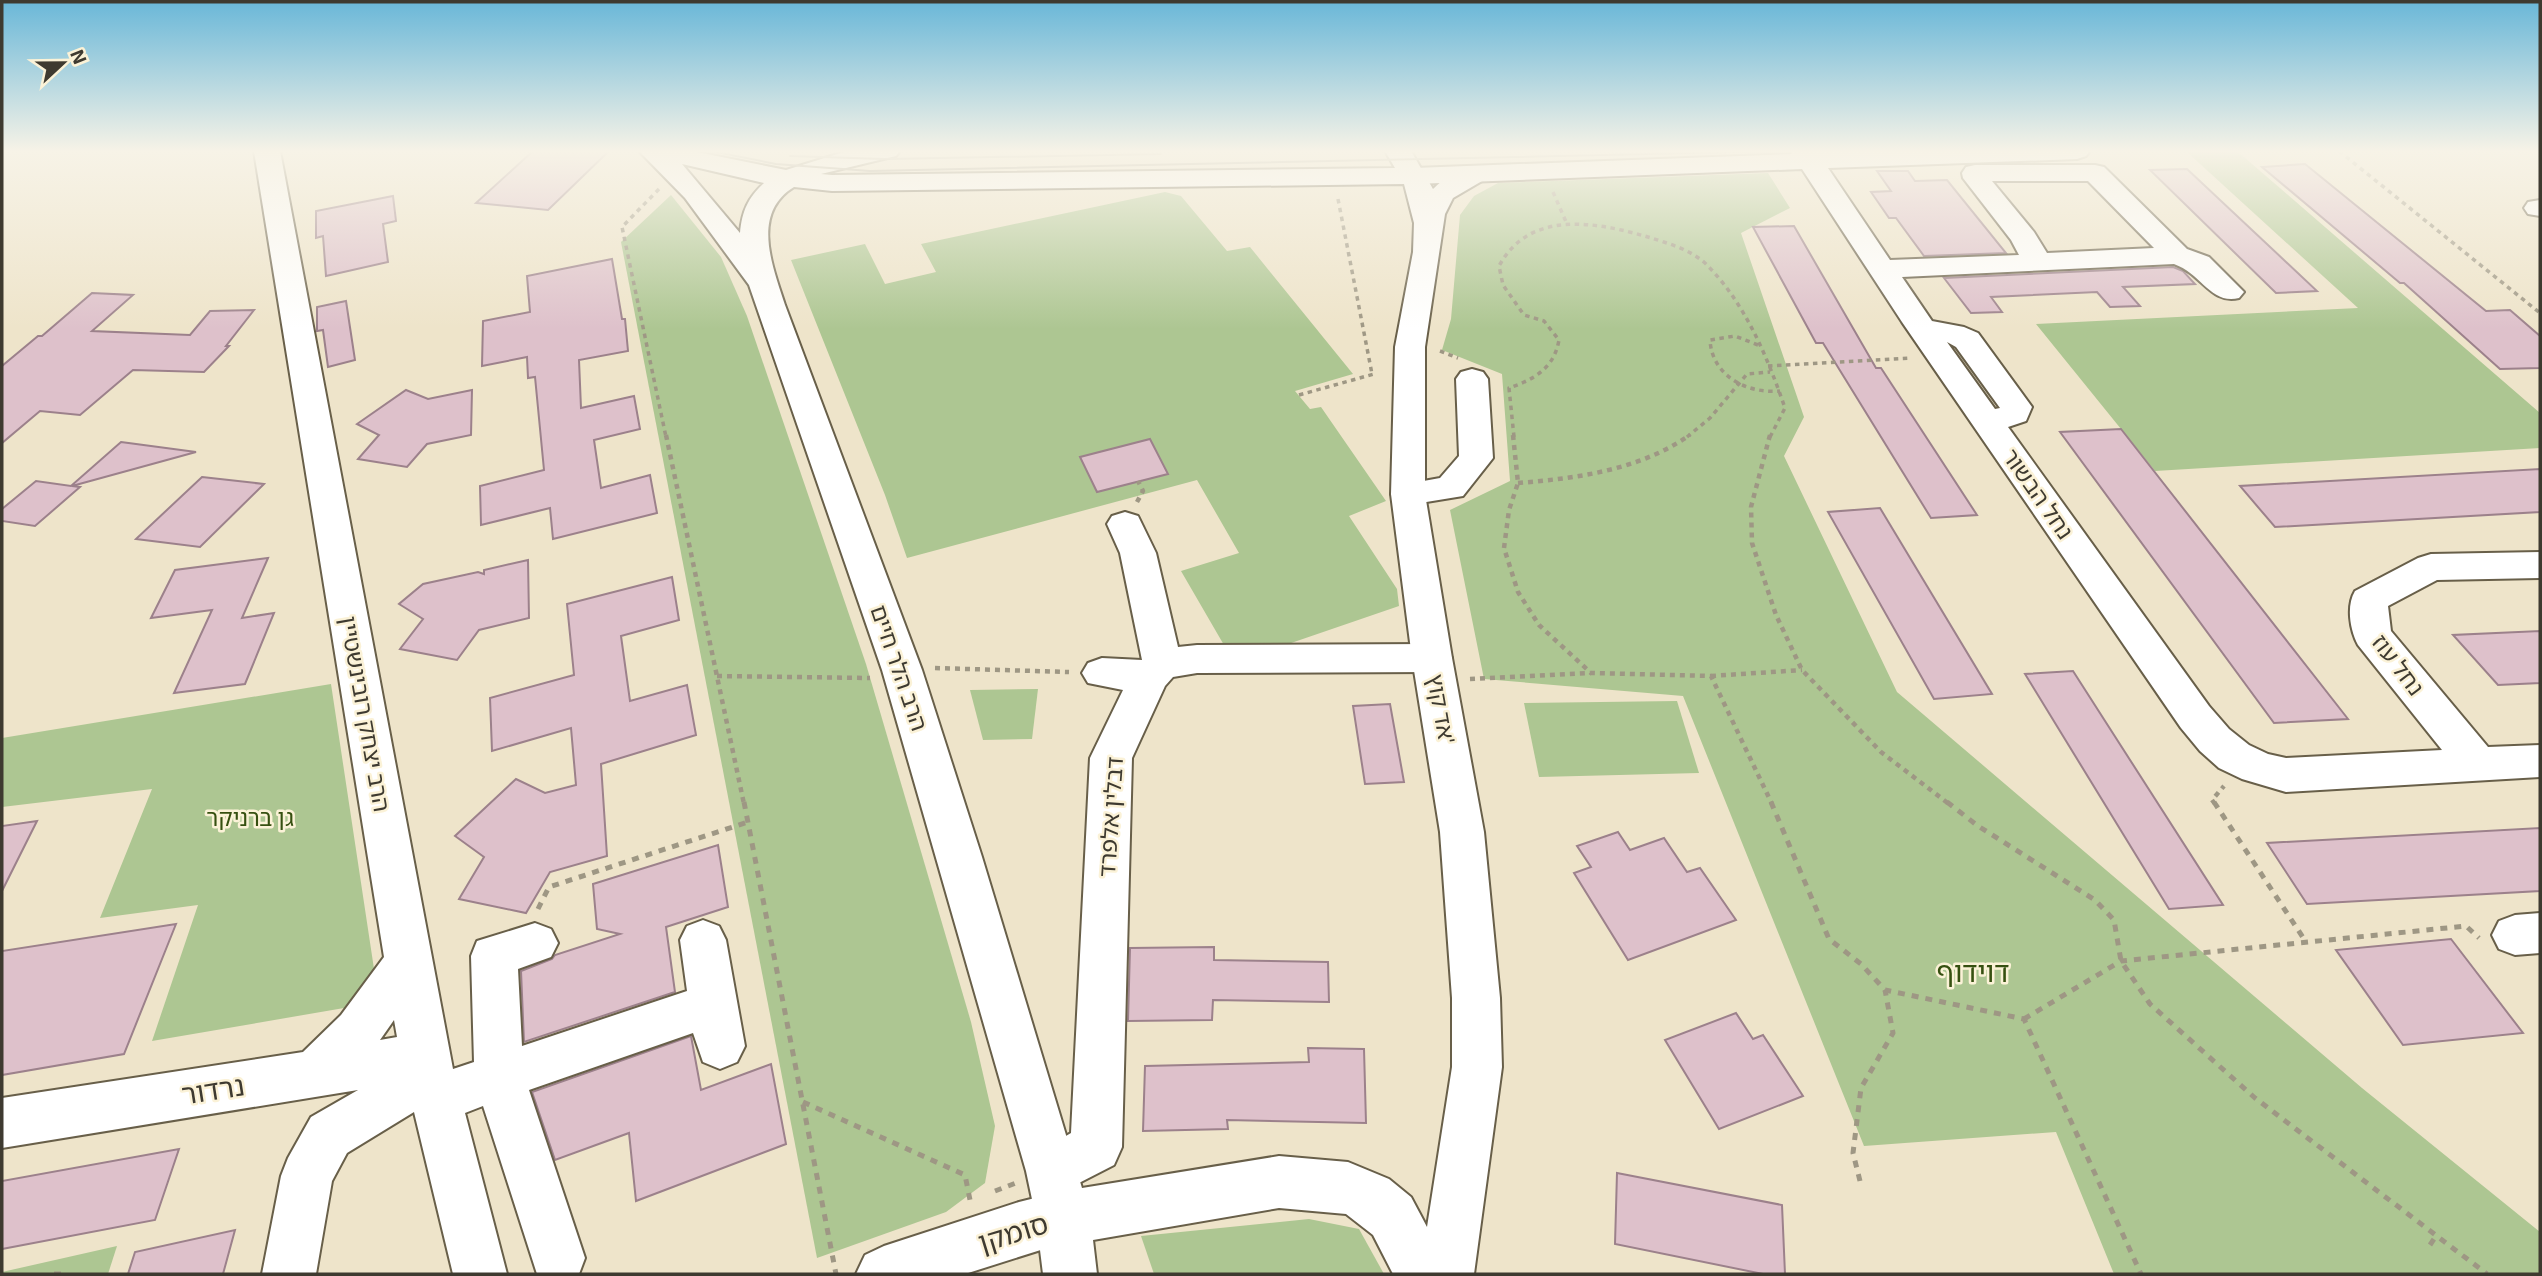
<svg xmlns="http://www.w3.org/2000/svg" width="2542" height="1276" viewBox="0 0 2542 1276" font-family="'Exo 2','Noto Sans Hebrew',sans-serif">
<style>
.green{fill:#adc692}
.building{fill:#dec1cb;stroke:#9c818b;stroke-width:2}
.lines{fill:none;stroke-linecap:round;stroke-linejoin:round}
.minor-casing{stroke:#685f49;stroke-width:4}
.major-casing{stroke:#685f49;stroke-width:4}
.path-far2{stroke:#9e9784;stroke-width:3.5;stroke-dasharray:4.5 4.5;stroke-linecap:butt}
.path-far1{stroke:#9e9784;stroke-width:4.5;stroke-dasharray:5 5;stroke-linecap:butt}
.path{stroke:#9e9784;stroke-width:5;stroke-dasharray:7 7;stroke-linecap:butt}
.minor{fill:#fff;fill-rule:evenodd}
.major{fill:#fff;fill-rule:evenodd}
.tram{stroke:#817a6a;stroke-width:2}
.labels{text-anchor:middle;stroke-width:5;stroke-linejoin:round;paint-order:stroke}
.street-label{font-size:23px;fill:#3e3a30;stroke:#fbf2d7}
.park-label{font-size:23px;fill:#365010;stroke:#fbf2d7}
.near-park-label{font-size:28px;fill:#365010;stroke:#fbf2d7}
.near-street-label{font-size:28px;fill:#3e3a30;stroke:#fbf2d7}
</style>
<rect width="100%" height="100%" fill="#eee4ca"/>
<g class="green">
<path d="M2237,151L2540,413V448L2155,471L2036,324L2358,308L2187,152Z"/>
<path d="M1768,173L1790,208L1741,233L1804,417L1784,456L1897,692L2362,1088L2540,1232V1274H2114L2056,1132L1864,1146L1683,696L1484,679L1450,510L1510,481L1502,374L1442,350L1451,319L1460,215L1474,196L1498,183Z"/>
<path d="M1165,192L1181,196L1227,251L1250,247L1353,374L1295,391L1310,409L1321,407L1386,501L1349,516L1397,589L1399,606L1265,652H1228L1181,571L1239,553L1197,480L907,558L885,495L791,260L865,244L885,284L936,272L921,244Z"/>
<path d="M671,195L721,257L747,316L866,664L971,1022L995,1126L985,1183L946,1212L817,1258L621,242Z"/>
<path d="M331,684L379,1002L152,1041L198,905L100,918L152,789L2,807V738Z"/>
<path d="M1038,689L1032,739L983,740L970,690Z"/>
<path d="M1677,701L1699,773L1539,777L1524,703Z"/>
<path d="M1309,1219L1359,1229L1384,1274H1154L1141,1236Z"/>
<path d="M117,1246L108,1274H2V1272Z"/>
</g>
<g class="building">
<path d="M533,151H609L548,210L476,203Z"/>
<path d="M2305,164L2486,311L2510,310L2540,336V368L2500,369L2404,283H2400L2262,167Z"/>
<path d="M2187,169L2317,291L2276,293L2150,170Z"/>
<path d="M1877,171H1908L1915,181L1947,180L2006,253L1924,256L1896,218H1889L1871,192L1891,191Z"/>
<path d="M393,196L396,221L383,224L388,262L326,276L323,236L316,238V211Z"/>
<path d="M1794,226L1876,368H1881L1977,515L1931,518L1823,343H1816L1753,227Z"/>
<path d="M612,259L622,319H625L628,351L579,360L581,408L634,396L640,429L594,440L601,488L650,475L657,513L553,539L550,508L481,525L480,486L544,470L535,377L528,378L527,357L482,366L483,321L530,312L527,276Z"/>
<path d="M2173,267L2183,271L2195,284L2123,287L2140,306L2110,307L2097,292L1991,297L2002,312L1971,313L1944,278Z"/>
<path d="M92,293L133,295L92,331L190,335L210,311L254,310L226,346H229L204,372L133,370L80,415L40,411L2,443V366L38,336H42Z"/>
<path d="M346,301L355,360L328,367L323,330L317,331V307Z"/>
<path d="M406,390L428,399L472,390L471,435L427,444L407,467L358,459L379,435L357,424Z"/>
<path d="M2121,429L2348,719L2274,723L2060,432Z"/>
<path d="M1150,439L1168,474L1097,492L1080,457Z"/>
<path d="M121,442L196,452L72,486L80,487L35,526L2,521V509L36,481L71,486Z"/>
<path d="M2540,469V512L2275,527L2240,486Z"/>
<path d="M202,477L264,484L200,547L136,539Z"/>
<path d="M1880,508L1992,694L1934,699L1828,512Z"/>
<path d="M268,558L242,618L274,613L245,684L174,693L212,610L151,618L175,570Z"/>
<path d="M528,560L529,618L479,630L457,660L400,649L423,619L399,604L423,584L478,572L484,574V570Z"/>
<path d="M672,577L679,620L621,636L630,701L687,685L696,735L601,764L607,856L550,872L526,913L459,899L484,857L455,836L516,779L545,793L576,785L571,728L492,751L490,698L574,675L567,604Z"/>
<path d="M2540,631V683L2498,685L2453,635Z"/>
<path d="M2073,671L2223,905L2169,909L2025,674Z"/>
<path d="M1390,704L1404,782L1365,784L1353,706Z"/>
<path d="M37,821L2,891V826Z"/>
<path d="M2540,828V891L2307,904L2267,843Z"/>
<path d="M1618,832L1630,850L1664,838L1687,872L1700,868L1736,920L1628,960L1574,873L1591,867L1577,846Z"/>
<path d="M718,845L728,907L666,927L675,992L524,1042L521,971L552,959L555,955L620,934L597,929L593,884Z"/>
<path d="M176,924L124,1054L2,1075V951Z"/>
<path d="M2451,939L2523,1033L2403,1045L2336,950Z"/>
<path d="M1214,947V960L1328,962L1329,1002L1213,1000L1212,1020L1128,1021L1130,948Z"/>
<path d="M1736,1013L1753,1039L1763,1035L1803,1096L1719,1129L1665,1040Z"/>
<path d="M691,1036L701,1090L771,1064L786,1144L636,1201L629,1133L555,1160L532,1092Z"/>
<path d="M1308,1048L1364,1049L1366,1123L1227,1120L1228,1129L1143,1131L1145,1066L1309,1062Z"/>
<path d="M179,1149L155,1220L2,1249V1181Z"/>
<path d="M1617,1173L1782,1205L1785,1274H1763L1615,1244Z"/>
<path d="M235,1230L223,1274H128L135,1252Z"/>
</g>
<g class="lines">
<g class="minor-casing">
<g id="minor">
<path d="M254,151H280L453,1069L474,1062L471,956L477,941L535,923L551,929L558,943L551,957L518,969L522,1046L687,991L680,940L687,926L703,920L719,926L726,940L745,1046L737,1062L720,1069L703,1062L693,1033L529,1090L585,1258L579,1274H537L483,1106L465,1113L507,1274H453L414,1112L347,1153L332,1181L316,1274H262L281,1176L288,1158L311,1117L358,1090L2,1148V1098L303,1052L341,1015L384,957ZM394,1020L397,1037L380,1040Z"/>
<path d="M1790,151H2090L2086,156L2077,159L1828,168L1890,260L2019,255L2011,240L1963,178L1962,173L1966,167L1975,165H2095L2104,167L2187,249L2209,257L2244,292L2239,298C2211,305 2202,274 2174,264L1902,277L1932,321L1964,327L1978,333L2032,407L2026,421L2008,427L2209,706L2229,729L2249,745L2268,754L2286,758L2442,750L2358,645C2350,630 2346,606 2355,591L2418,558L2431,554L2540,552V578L2437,580L2388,606L2391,631L2488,747L2540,745V777L2286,792L2242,779L2219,768L2200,751L2181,728L1902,322L1802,169L1414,184L1405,182L1401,176L1405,170L1414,168L1792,154ZM1992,181H2088L2154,248L2047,253L2034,232ZM1947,342L1956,347L2000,408L1995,409Z"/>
<path d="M2540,200V216L2528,214L2524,208L2528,202Z"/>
<path d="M1472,369L1483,372L1488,379L1493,458L1463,496L1408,505L1396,502L1391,494L1396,486L1440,478L1459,456L1456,379L1461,372Z"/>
<path d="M1125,512L1138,516L1156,553L1178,647L1197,645L1432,644L1446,648L1452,658L1446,668L1432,672L1197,673L1173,677L1165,686L1132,758L1122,1147L1114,1165L1077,1184L1059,1176L1051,1158L1059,1140L1071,1133L1090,758L1123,690L1088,683L1082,673L1088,663L1102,658L1142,660L1120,553L1107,524L1112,516Z"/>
<path d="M2540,913V953L2515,955L2499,949L2492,935L2499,921L2515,915Z"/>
<path d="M1063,1191L1082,1199L1090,1218L1082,1237L965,1274H856L865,1255L884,1246L1019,1202Z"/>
</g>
</g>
<g class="major-casing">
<path id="major" d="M639,151H692L786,170L847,151H900L896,156L821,174L832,175L1395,168L1385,151H1411L1433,189C1446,176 1464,165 1482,169L1486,175L1482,181L1453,198L1445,214L1425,347V494L1452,658L1484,832L1500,998L1502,1067L1474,1274H1393L1373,1235L1346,1214L1279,1208L1093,1240L1097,1274H1043L1036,1218L1026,1171L882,670L749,285L685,198ZM682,164L764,183C748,198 742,211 740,233ZM1404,184L1414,223L1413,252L1395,347L1391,494L1412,658L1440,832L1452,998V1067L1427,1227L1411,1197L1389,1179L1348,1162L1279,1156L1082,1188L982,857L922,670L785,305C772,265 751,213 794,187L832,191Z"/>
</g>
<g class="path-far2">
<path d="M2339,151L2540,313"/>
<path d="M659,189L622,227L666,437"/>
<path d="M1553,192L1567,224"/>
<path d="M1338,199L1372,374"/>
<path d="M1758,345L1735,336L1710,340C1712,376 1747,394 1780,391"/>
<path d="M1440,351L1458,358"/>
<path d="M1768,366L1910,358"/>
<path d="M1299,395L1374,374"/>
<path d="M1514,437L1509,388C1535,379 1554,368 1559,340L1544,321L1524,315L1503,285L1499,266C1530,209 1596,222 1648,237C1667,243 1690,249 1706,264C1745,303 1767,356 1785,408L1770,437"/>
<path d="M1687,437L1710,418L1747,374L1770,372"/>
</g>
<g class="path-far1">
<path d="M666,435L744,804"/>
<path d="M1513,435L1518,483L1509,510L1504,548L1518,592L1539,625L1591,673L1711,676L1772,804"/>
<path d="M1770,435L1751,507L1752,543L1776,615L1802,670L1881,752L1949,804"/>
<path d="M1518,483C1579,478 1639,470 1690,435"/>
<path d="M1137,502L1143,491L1138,481"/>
<path d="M935,668L1069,672"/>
<path d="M717,676L870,678"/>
<path d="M1711,676L1802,670"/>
<path d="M1470,679L1591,673"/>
<path d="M2215,804L2212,800L2224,786"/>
</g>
<g class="path">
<path d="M744,802L836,1274"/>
<path d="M1771,802L1829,939L1861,964L1885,990L2024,1019L2141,1274"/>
<path d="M1947,802L1978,826L2095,900L2114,920L2121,961L2150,1004L2255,1098L2487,1274"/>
<path d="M2214,802L2306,942"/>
<path d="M538,909L549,887L748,822"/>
<path d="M2024,1019L2121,961L2466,926L2479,938"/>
<path d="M803,1102L965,1175L970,1200"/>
<path d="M1860,1181L1853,1153L1861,1088L1893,1033L1885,990"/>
<path d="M995,1191L1016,1183"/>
<path d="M2430,1245L2436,1236"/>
<path d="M54,1274H65"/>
</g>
<use href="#minor" class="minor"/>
<use href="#major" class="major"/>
<g class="tram">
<path d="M711,151L776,164L870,171L1783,151"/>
<path d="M790,156L885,159L1161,154"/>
</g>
</g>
<linearGradient id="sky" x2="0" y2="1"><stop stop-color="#69b7d8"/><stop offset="0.46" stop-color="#f7f3e7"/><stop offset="1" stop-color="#f7f3e7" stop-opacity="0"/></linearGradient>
<rect width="2542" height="329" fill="url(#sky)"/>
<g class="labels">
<g class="street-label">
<text transform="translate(2038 494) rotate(55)" y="8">נחל הבשור</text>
<text transform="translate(2398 665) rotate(53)" y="8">נחל עוז</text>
<text transform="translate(899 668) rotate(71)" y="8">הרב הלר חיים</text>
<text transform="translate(1441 709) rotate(80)" y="8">אד קוץ'</text>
<text transform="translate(365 714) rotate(80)" y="8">הרב יצחק רובינשטיין</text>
<text transform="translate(1111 817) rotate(-86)" y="8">דבלין אלפרד</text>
</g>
<g class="park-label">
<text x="250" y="826">גן ברניקר</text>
</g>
<g class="near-park-label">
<text x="1973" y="982">דוידוף</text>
</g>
<g class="near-street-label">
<text transform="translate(213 1090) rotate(-9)" y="10">נרדור</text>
<text transform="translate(1013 1233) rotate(-17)" y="10">סומקן</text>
</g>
</g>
<rect width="2542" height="1276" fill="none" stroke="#3e3a30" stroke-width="7"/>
<g transform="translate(63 63) rotate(68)" stroke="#fbf2d7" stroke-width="5" paint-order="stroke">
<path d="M0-5L12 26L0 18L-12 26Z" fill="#3e3a30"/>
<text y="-10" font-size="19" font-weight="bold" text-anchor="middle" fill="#3e3a30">N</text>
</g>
</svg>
